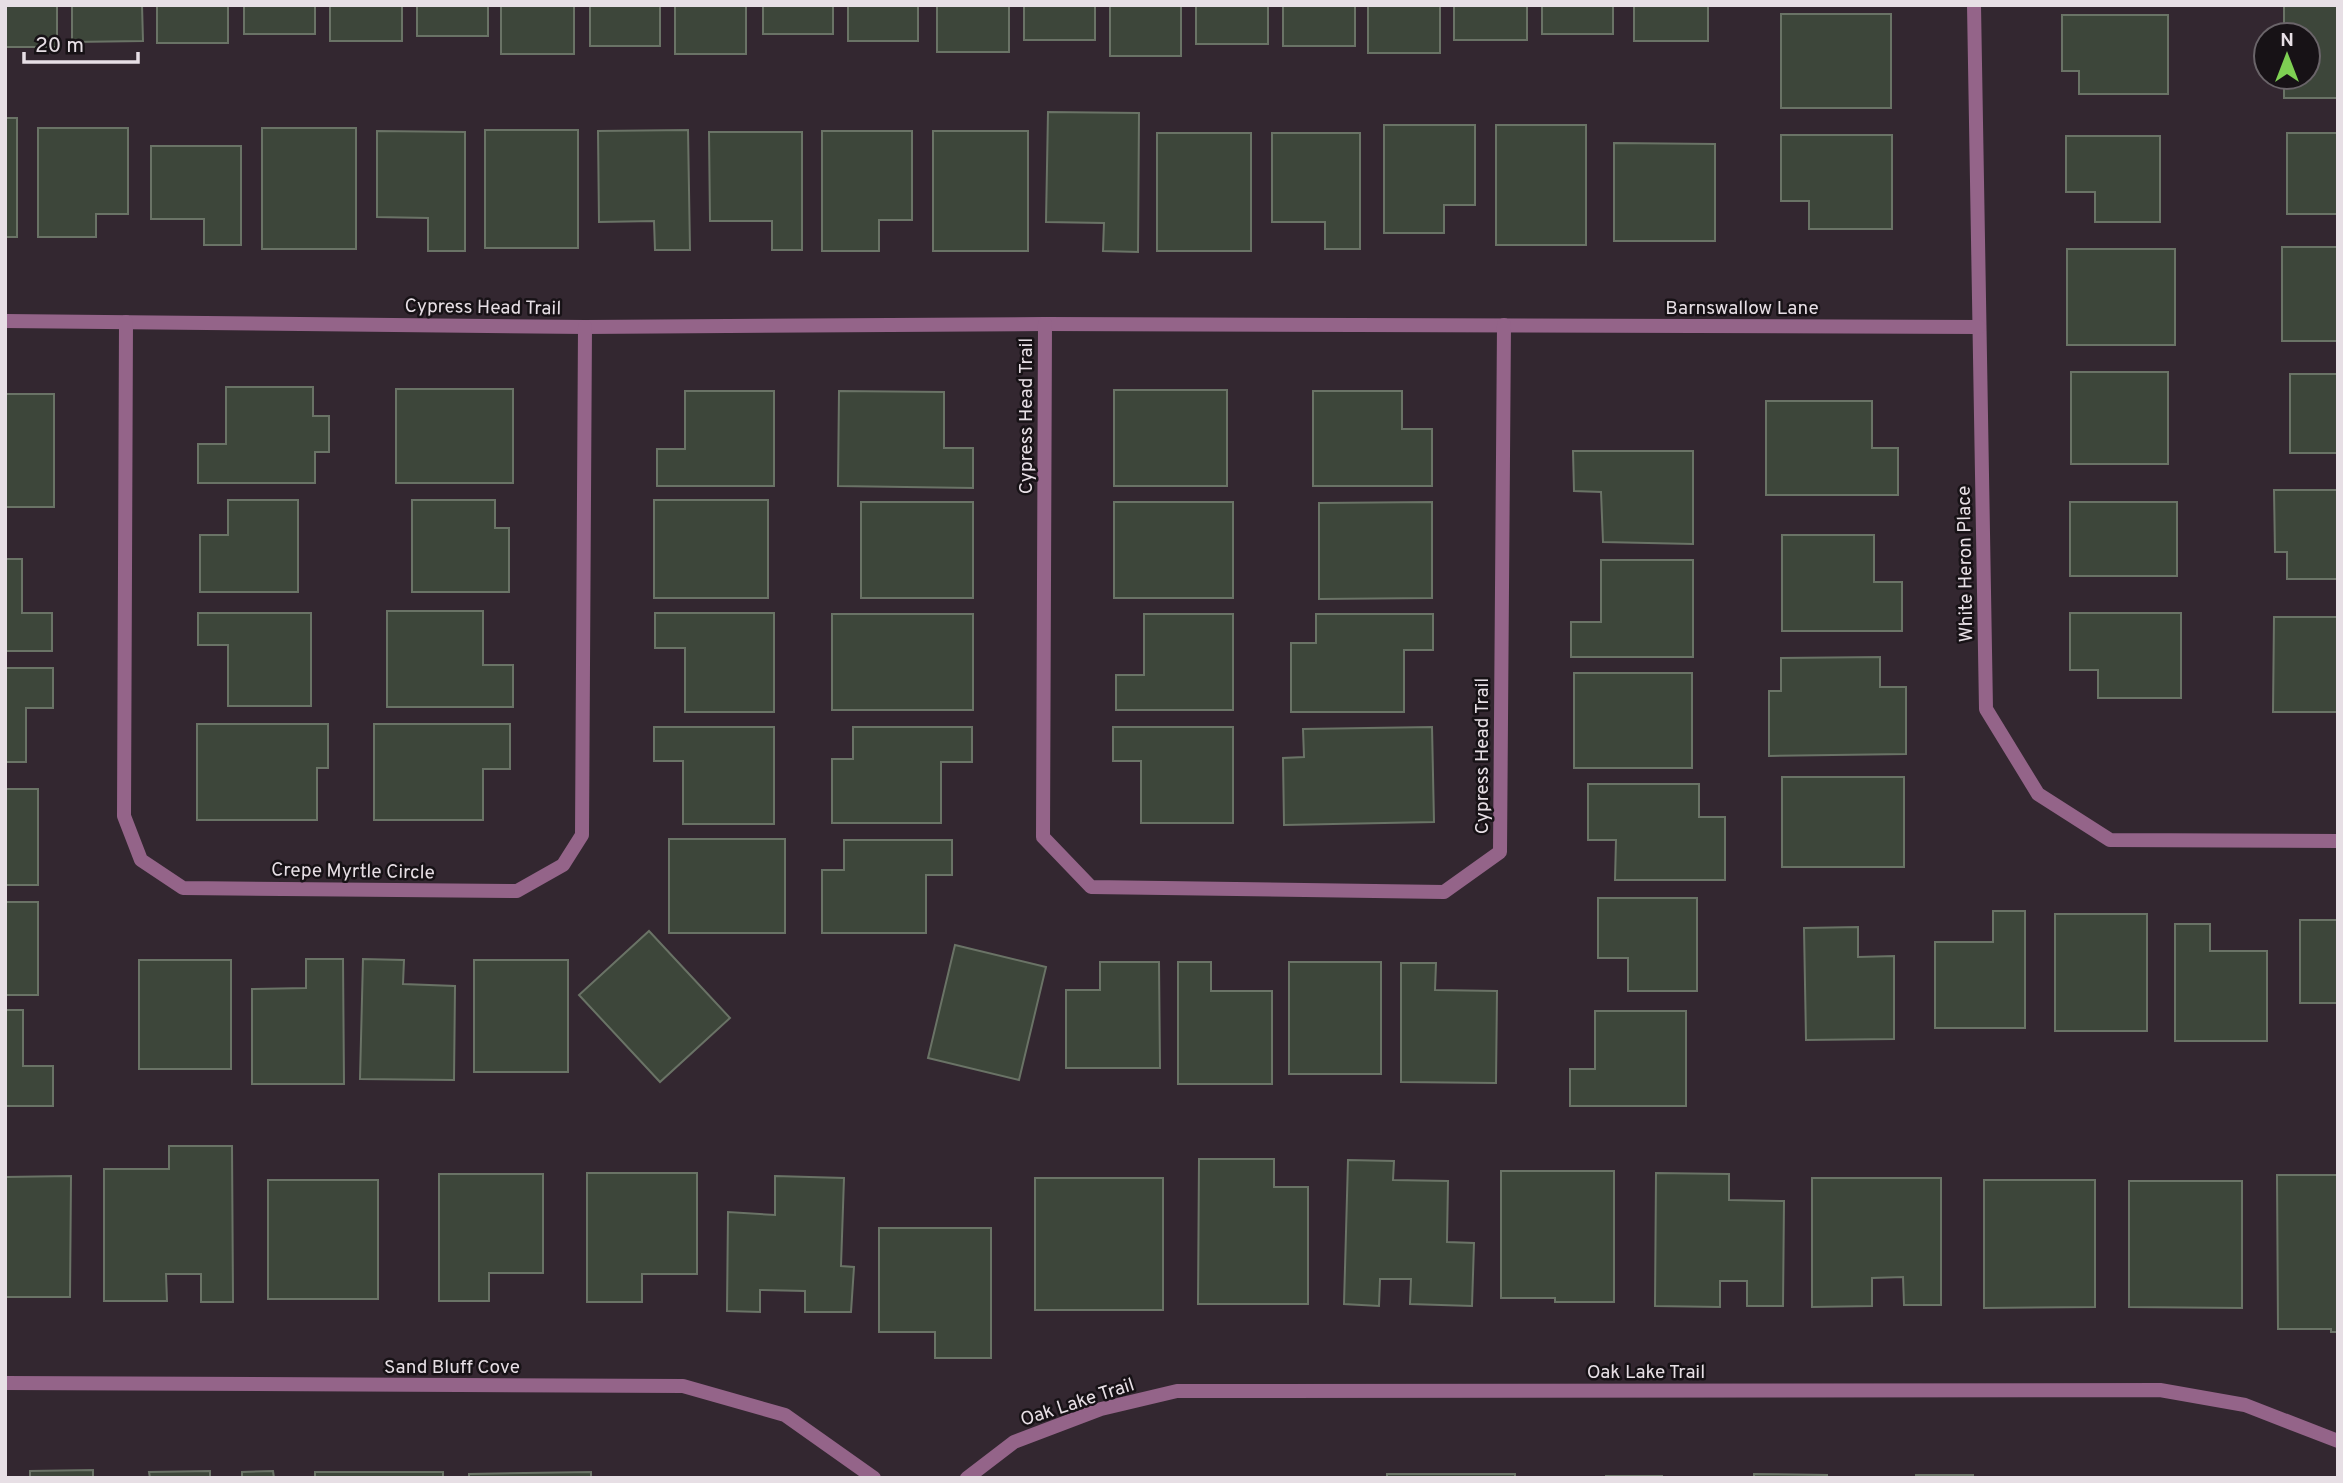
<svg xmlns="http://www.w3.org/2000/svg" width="2343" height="1483" viewBox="0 0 2343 1483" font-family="Overpass,sans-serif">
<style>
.building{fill:#3d463a;stroke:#6a7366;stroke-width:2}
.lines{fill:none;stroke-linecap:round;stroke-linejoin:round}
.minor{stroke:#946489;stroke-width:14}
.labels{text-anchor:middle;stroke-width:5;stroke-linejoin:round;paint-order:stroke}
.street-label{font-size:19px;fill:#e7dfe5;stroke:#171216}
</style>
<rect width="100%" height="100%" fill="#332730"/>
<g class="building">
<rect x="5" y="5" width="52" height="42"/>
<path d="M72,5H142L143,41L72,42Z"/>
<rect x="157" y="5" width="71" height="38"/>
<rect x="244" y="5" width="71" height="29"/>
<rect x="330" y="5" width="72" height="36"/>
<rect x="417" y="5" width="71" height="31"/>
<rect x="501" y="5" width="73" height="49"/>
<rect x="590" y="5" width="70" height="41"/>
<rect x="675" y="5" width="71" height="49"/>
<rect x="763" y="5" width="70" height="29"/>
<rect x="848" y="5" width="70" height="36"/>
<rect x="937" y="5" width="72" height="47"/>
<rect x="1024" y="5" width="71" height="35"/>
<rect x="1110" y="5" width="71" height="51"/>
<rect x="1196" y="5" width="72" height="39"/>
<rect x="1283" y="5" width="72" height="41"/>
<rect x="1368" y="5" width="72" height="48"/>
<rect x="1454" y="5" width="73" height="35"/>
<rect x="1542" y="5" width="71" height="29"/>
<rect x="1634" y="5" width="74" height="36"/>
<path d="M2284,6H2338V98H2284V77H2308V35H2284Z"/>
<rect x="1781" y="14" width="110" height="94"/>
<path d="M2062,15H2168V94H2079V71H2062Z"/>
<path d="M1048,112L1139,113L1138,252L1103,251L1104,223L1046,222Z"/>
<rect x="5" y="118" width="12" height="119"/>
<path d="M1384,125H1475V205H1444V233H1384Z"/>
<rect x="1496" y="125" width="90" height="120"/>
<path d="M38,128H128V214H96V237H38Z"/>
<rect x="262" y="128" width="94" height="121"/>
<rect x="485" y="130" width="93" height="118"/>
<path d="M688,130L690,250H655L654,221L599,222L598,131Z"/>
<path d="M377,131L465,132V251H428V218L377,217Z"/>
<path d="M822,131H912V220H879V251H822Z"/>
<rect x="933" y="131" width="95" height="120"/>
<path d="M709,132H802V250H772V221H710Z"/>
<rect x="1157" y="133" width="94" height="118"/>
<path d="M1272,133H1360V249H1325V222H1272Z"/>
<rect x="2287" y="133" width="51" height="81"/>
<path d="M1781,135H1892V229H1809V201H1781Z"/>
<path d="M2066,136H2160V222H2095V192H2066Z"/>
<path d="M1614,143L1715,144V241H1614Z"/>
<path d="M151,146H241V245H204V219H151Z"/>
<rect x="2282" y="247" width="56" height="94"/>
<rect x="2067" y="249" width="108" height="96"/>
<rect x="2071" y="372" width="97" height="92"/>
<rect x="2290" y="374" width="48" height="79"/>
<path d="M226,387H313V416H329V452H315V483H198V444H226Z"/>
<rect x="396" y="389" width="117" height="94"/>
<rect x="1114" y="390" width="113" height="96"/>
<path d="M685,391H774V486H657V449H685Z"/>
<path d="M839,391L944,392V448H973V488L838,486Z"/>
<path d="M1313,391H1402V429H1432V486H1313Z"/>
<rect x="5" y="394" width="49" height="113"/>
<path d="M1766,401H1872V448H1898V495H1766Z"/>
<path d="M1573,451H1693V544L1603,542L1601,492L1574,491Z"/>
<path d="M2274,490H2338V579H2287V552H2275Z"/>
<path d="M228,500H298V592H200V535H228Z"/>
<path d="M412,500H495V528H509V592H412Z"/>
<rect x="654" y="500" width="114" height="98"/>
<rect x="861" y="502" width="112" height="96"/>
<rect x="1114" y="502" width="119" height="96"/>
<path d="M1432,502V598L1319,599V503Z"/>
<rect x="2070" y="502" width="107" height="74"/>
<path d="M1782,535H1874V582H1902V631H1782Z"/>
<path d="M5,559H22V613H52V651H5Z"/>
<path d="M1601,560H1693V657H1571V622H1601Z"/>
<path d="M387,611H483V665H513V707H387Z"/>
<path d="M198,613H311V706H228V645H198Z"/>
<path d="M655,613H774V712H685V648H655Z"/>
<path d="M2070,613H2181V698H2098V670H2070Z"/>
<rect x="832" y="614" width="141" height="96"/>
<path d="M1144,614H1233V710H1116V675H1144Z"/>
<path d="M1316,614H1433V650H1404V712H1291V643H1316Z"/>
<path d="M2274,617H2338V712H2273Z"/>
<path d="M1880,657V687H1906V754L1769,756V691H1781V658Z"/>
<path d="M5,668H53V708H26V762H5Z"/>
<rect x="1574" y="673" width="118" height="95"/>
<path d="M197,724H328V768H317V820H197Z"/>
<path d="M374,724H510V769H483V820H374Z"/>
<path d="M654,727H774V824H683V761H654Z"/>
<path d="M853,727H972V762H941V823H832V759H853Z"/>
<path d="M1113,727H1233V823H1141V761H1113Z"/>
<path d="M1432,727L1434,822L1284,825L1283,758L1304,757L1303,729Z"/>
<rect x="1782" y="777" width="122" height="90"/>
<path d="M1588,784H1699V817H1725V880H1615L1616,840H1588Z"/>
<rect x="5" y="789" width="33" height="96"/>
<rect x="669" y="839" width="116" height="94"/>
<path d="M844,840H952V875H926V933H822V870H844Z"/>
<path d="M1598,898H1697V991H1628V958H1598Z"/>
<rect x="5" y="902" width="33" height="93"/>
<path d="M1993,911H2025V1028H1935V942H1993Z"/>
<rect x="2055" y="914" width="92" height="117"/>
<rect x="2300" y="920" width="38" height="83"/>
<path d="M2175,924H2210V951H2267V1041H2175Z"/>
<path d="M1858,927V957L1894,956V1039L1806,1040L1804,928Z"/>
<path d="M649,931L730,1018L660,1082L579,995Z"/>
<path d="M955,945L1046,967L1019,1080L928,1058Z"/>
<path d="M306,959H343L344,1084H252V989L306,988Z"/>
<path d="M363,959L404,960L403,984L455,986L454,1080L360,1079Z"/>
<rect x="139" y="960" width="92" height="109"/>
<rect x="474" y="960" width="94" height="112"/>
<path d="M1100,962H1159L1160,1068H1066V990H1100Z"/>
<path d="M1178,962H1211V991H1272V1084H1178Z"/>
<rect x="1289" y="962" width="92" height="112"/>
<path d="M1401,963H1436L1435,990L1497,991L1496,1083L1401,1082Z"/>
<path d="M5,1010H23V1066H53V1106H5Z"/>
<path d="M1595,1011H1686V1106H1570V1069H1595Z"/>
<path d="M169,1146H232L233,1302H201V1274H166L167,1301H104V1169H169Z"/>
<path d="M1199,1159H1274V1187H1308V1304H1198Z"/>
<path d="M1348,1160L1394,1161L1393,1180L1448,1181L1447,1242L1474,1243L1472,1306L1410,1304L1411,1279H1380L1379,1306L1344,1304Z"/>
<path d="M1501,1171H1614V1302H1555V1298H1501Z"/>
<path d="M587,1173H697V1274H642V1302H587Z"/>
<path d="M1656,1173L1729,1174V1200L1784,1201L1783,1306H1747V1281H1720V1307L1655,1306Z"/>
<path d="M439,1174H543V1273H489V1301H439Z"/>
<path d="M2277,1175H2338V1332H2331V1329H2278Z"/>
<path d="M71,1176L70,1297H5V1177Z"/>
<path d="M775,1176L844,1178L841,1266L854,1267L851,1312H805V1291L760,1290V1312L727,1311L728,1212L775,1215Z"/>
<rect x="1035" y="1178" width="128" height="132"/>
<path d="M1812,1178H1941V1305H1904L1903,1277L1872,1278V1306L1812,1307Z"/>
<rect x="268" y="1180" width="110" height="119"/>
<path d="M1984,1180H2095V1307L1984,1308Z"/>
<path d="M2129,1181H2242V1308L2129,1307Z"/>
<path d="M879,1228H991V1358H935V1332H879Z"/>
<path d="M93,1470V1478H30V1471Z"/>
<path d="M210,1471V1478H150L149,1472Z"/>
<path d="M273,1471L274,1478H242V1472Z"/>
<rect x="315" y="1472" width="128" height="6"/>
<path d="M591,1472V1478H469V1474Z"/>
<rect x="1387" y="1474" width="128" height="4"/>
<path d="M1754,1474L1827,1475V1478H1698L1754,1477Z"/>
<rect x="1916" y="1475" width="57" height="3"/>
<rect x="1606" y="1476" width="56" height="2"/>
</g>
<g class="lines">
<g class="minor">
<path d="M1974,5L1986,709L2038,794L2110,840L2338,841"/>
<path d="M5,321L585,327L1045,324L1979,327"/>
<path d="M126,322L124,816L141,860L183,888L517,891L563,865L582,835L585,327"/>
<path d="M1045,324L1043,837L1091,887L1444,892L1500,852L1504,325"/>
<path d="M5,1383L683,1386L785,1415L874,1478"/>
<path d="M967,1478L1014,1442L1101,1409L1177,1391L2160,1390L2245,1405L2338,1441"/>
</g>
</g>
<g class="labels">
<g class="street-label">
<text transform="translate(483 306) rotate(1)" y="7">Cypress Head Trail</text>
<text x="1742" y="314">Barnswallow Lane</text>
<text transform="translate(1025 416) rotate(-90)" y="7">Cypress Head Trail</text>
<text transform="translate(1964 564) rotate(-91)" y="7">White Heron Place</text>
<text transform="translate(1481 756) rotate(-90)" y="7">Cypress Head Trail</text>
<text transform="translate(353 870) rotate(1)" y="7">Crepe Myrtle Circle</text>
<text x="452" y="1373">Sand Bluff Cove</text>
<text x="1646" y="1378">Oak Lake Trail</text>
<text transform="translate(1077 1401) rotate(-18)" y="7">Oak Lake Trail</text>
</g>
</g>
<rect width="2343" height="1483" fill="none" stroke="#e7dfe5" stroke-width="14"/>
<g transform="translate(2287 56)"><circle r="33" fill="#171216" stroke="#6a6469" stroke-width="2"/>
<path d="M0-5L12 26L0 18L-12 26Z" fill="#7ed053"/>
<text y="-10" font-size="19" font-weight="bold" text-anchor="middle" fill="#e7dfe5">N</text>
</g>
<path d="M24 52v10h114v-10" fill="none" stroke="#e7dfe5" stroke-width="3.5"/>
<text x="35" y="52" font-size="21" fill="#e7dfe5" stroke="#171216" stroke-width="5" paint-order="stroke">20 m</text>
</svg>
